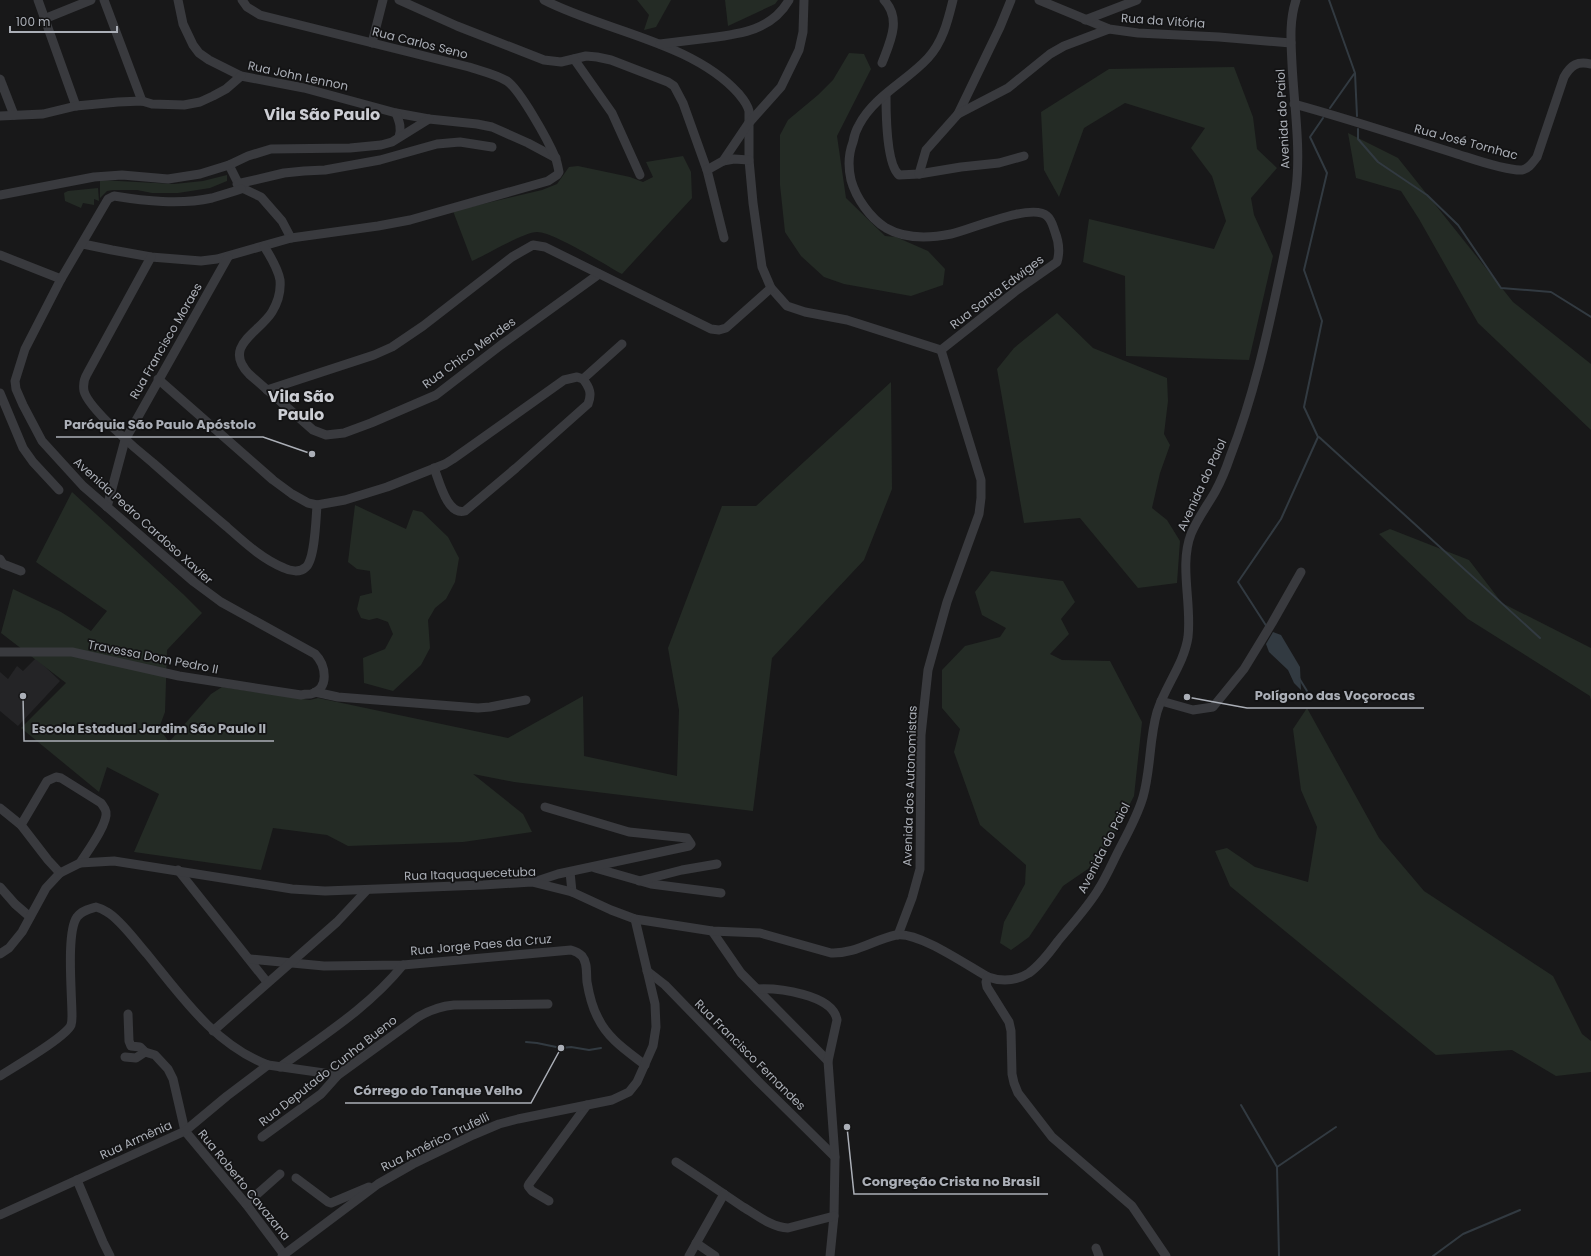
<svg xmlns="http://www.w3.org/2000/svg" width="1591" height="1256" viewBox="0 0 1591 1256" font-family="Poppins,sans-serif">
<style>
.built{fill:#242426}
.green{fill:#242b25}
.water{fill:#323a41}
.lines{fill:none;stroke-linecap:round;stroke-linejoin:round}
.stream{stroke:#323a41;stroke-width:2}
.minor{stroke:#393a3e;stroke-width:9}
.labels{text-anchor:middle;stroke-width:3.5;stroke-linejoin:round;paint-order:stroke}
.street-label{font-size:12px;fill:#abafb7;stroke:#131314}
.district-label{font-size:16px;font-weight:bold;fill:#ccced4;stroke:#131314}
.leader{fill:none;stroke:#abafb7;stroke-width:1.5}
.callout-dot{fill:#abafb7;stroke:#131314;stroke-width:1.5}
.callout-label{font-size:13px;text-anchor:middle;font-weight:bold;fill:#abafb7;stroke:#131314;stroke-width:3.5;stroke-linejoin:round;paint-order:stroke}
</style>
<rect width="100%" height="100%" fill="#181819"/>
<path class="built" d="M36,658L60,681L18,726L0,711V672L8,679L17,666L23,671Z"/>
<g class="green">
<path d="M637,0H671L656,27L644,30L649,15Z"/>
<path d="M725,0H778L775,4L728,26Z"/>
<path d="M849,53L864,54L871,69L837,136L846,198L885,236L896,237L928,251L945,269L943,285L911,296L844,284L824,277L801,256L785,232L780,185V135L788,120L818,95L833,80Z"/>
<path d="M1234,67L1253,117L1257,149L1277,168L1251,198L1254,215L1273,256L1249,360L1126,356L1125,276L1083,262L1089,219L1214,249L1226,221L1212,176L1191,148L1205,128L1125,103L1084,128L1059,197L1044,170L1041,112L1109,69Z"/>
<path d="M1348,133L1398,158L1513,302L1591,364V430L1478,323L1419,219L1401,191L1356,178Z"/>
<path d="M683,156L691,172L692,198L622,274C605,265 554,232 537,232C524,232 486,255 472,261L453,211L542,190L557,184L569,167L578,166L630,177L643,182L653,177L646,162Z"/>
<path d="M227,175V181L210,188L178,193H152L137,190H113L107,191L100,198V180L174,184L203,181Z"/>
<path d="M98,188L99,201L94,199V205L83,203L81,208L65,201L64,193L68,191Z"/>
<path d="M1057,313L1093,348L1167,378L1168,401L1164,434L1170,445L1160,473L1152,508L1167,520L1180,541L1177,583L1138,588L1080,518L1024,523L997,369L1014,348Z"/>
<path d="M891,382L892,489L864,560L772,658L753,811L514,782L473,774L523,814L532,832L463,842L348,846L327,835L273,828L261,870L134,852L159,794L107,767L99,792L21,728L66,683L1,633L13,589L61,612L91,631L107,611L36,562L72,492L183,594L202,613L167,650L165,712L159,728L169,742L211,694L222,687L310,700L318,698L508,738L583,696L584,756L677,776L679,710L668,648L722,506H756Z"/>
<path d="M355,505L406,529L413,510L422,512L448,537L459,558L455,582L446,599L435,608L428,620L430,648L421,665L393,691L364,683L363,658L385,649L393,634L388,622L377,618L369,620L361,618L357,609L360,596L372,593L370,571L357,569L348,562Z"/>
<path d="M1390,529L1469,560L1502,603L1591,648V701L1590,696L1468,619L1379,534Z"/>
<path d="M991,571L1063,581L1075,602L1061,619L1069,634L1050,654L1062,660L1110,661L1142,722L1134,796L1101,860L1063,886L1029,937L1011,950L1000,943L1004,922L1025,884L1026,865L980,825L954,752L960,729L942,708V670L965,646L1000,637L1006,628L982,615L975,592Z"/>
<path d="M1307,708L1379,838L1424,891L1553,976L1582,1034L1591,1041V1072L1556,1076L1512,1050L1436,1055L1230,886L1215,851L1227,848L1255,867L1308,882L1317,827L1301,790L1293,729Z"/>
</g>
<path class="water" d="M1273,632L1281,635L1300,667L1301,690L1294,683L1288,670L1269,652L1266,644Z"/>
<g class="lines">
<g class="stream">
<path d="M1329,0L1355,73L1357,116"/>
<path d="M1330,108L1354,74"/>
<path d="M1358,129V139L1378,162L1427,195L1458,225L1501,288L1551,292L1591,317"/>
<path d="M1319,437L1540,638"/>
<path d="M1267,627L1238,582L1281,519L1318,437L1304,407L1322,321L1304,270L1327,173L1310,137L1323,118"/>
<path d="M1299,678L1307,691"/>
<path d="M526,1042L537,1043L561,1048L571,1047L589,1050L601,1048"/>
<path d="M1241,1105L1277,1167L1279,1256"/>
<path d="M1277,1167L1336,1127"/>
<path d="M1433,1256L1463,1234L1520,1210"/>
</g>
<g class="minor">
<path d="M38,0L76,106"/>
<path d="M104,0L142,101"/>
<path d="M178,0L183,24L193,45L199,53L209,60L241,76L304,88L396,113L429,119L477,124L492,127L528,143L556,158"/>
<path d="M399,0L457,26L544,60L561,62L586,56L597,57L611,60L668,82L674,86L683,103L707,170L724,238"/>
<path d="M544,0C604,31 692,42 738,93C743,99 747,103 749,111V160L753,203L762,267L771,288L787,306L805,312L847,320L941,350"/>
<path d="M1039,0L1109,29L1138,33L1219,37L1291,43"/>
<path d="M44,19L91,0"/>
<path d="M1085,20L1137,0"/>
<path d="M372,43L383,0"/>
<path d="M660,44C677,42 693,40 709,38C741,34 772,30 789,0"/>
<path d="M574,59L612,113L640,175"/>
<path d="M882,63C890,42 902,19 884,0"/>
<path d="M0,79L14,115"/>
<path d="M886,95C886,112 886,164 899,175L919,174L961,167L999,163L1024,156"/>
<path d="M1294,104C1349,119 1403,137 1457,154C1473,159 1506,171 1522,170C1529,169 1533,162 1537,157L1564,77C1571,65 1577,61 1591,64"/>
<path d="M396,113C399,121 402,128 399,137"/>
<path d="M958,114L1000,27L1011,0"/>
<path d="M0,116L43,114L76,106L118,102L142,101L152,104L184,105L200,102L213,96L226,89L241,76"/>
<path d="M723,161L734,159L749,160"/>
<path d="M229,165L240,187L261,197L282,221L291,238"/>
<path d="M707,170L723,161L748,124L781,87L799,50L803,32L804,0"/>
<path d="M919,174L926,150L958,114L1008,88L1050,54L1064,46L1109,29"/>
<path d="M237,184L284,173L304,171L325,170L380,160L437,144L460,142L492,147"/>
<path d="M0,195L94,177L122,175L168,179L200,174L229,165L248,156L271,149L350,148L381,145L392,142L429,119"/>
<path d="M83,244L112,250L151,257L201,261L217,259L291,238L378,226L410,220L548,181L557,175L559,172C558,167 557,161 555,157C548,140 520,90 507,81C495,74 481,71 469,67L260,15L247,7L242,0"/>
<path d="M264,246C270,256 278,268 280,280C281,291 278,302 272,312C259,333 222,346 249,374L313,430L326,435L344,433L371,423L436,395L501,345L599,274"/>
<path d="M0,255L61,279"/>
<path d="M151,257L87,374C84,379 83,385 84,391C88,408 138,451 153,463C178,485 202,506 227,527C244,542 262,559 284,568C290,571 300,573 306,567C315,559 316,518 317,505"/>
<path d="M941,350L1017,290L1057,262C1060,252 1059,242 1055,232C1053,227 1052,220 1047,216C1032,202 970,230 951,234C931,238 905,239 886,228C870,218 856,198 851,180C848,167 848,155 853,142C854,136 856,130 859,125C874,96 907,81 928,58C943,42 948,20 953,0"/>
<path d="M158,379L273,480L292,494L308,503L317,505L345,500L387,487L445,464L453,459L564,380L577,377L583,379L622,344"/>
<path d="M267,390L374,355L392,347L423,326L512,257L533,245L545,247L711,329L719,330L726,328L771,288"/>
<path d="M0,393L23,448L33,462L59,490"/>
<path d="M434,468C439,480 447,516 465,511L516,468L588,404C592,394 590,388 583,379"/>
<path d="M107,507L125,440L228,257"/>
<path d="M0,559L3,564L21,571"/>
<path d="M0,652H72L179,676L301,695C304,694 307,694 311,694C330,689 326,665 315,654L221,602L194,582L83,486L42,441L23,405L16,389L15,381L25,349L61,279L108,199L114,196C145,201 180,205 212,198C222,195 232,192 241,189"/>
<path d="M315,692L338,697L478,708L490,707L526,700"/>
<path d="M1161,701L1193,710L1213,707L1244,669L1272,623L1301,572"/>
<path d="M0,808L21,825"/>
<path d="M595,868L651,884L721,893"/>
<path d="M178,870L267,982"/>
<path d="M570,872L572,892"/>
<path d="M60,873L48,860L21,825L47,781L56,777L61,778L101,803C103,806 105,808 106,812C108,824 87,852 80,863"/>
<path d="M639,881L682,870L717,864"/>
<path d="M534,882L558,874L689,846L691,844L687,838L629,832L545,807"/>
<path d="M0,887L15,904L30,917"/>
<path d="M712,931L741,973L828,1061"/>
<path d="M898,935L912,898L920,869L921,735L928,670L947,602L979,514L981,498V480L941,350"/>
<path d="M0,954L9,948L22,932L46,888L60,873L80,863L114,861L292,889L325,891L483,885L532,882L572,892L611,910L635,919L712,931L760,933L831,953C855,954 873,940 896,935C918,931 968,966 988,977C1002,982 1016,981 1029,973C1040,965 1050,952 1058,941C1072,924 1087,908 1098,890C1107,876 1113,861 1121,846C1129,831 1138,814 1143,797C1151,769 1149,740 1157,712C1165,686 1184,664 1188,637C1192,604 1179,565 1191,534C1197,519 1207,506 1215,492C1221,481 1226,469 1230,457C1253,398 1267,336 1280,274C1286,246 1292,217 1296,189C1301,148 1294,105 1292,64C1291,43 1289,21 1296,0"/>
<path d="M250,959L324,966L403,965L571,950C575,951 579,953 582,956C588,963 586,974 587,982C589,994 592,1007 598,1018C608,1039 627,1051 645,1065"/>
<path d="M647,971L665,985L758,1081L835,1157"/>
<path d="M988,977L986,982L987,987L1009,1022L1011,1031L1012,1074L1014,1083L1018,1093L1052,1137L1132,1206L1166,1256"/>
<path d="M757,989C777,988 833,994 837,1020L828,1061L835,1157L834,1216L830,1256"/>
<path d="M128,1014L129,1041L131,1046L140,1047L145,1052"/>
<path d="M213,1031L337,922L367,890"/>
<path d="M125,1057L136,1058L145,1052L155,1055L168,1069L173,1079L185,1131L246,1204L285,1256"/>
<path d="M280,1067C324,1035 369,1007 403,965"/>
<path d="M0,1076C14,1067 66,1037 71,1025C72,1022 72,1018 72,1016C72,995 66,932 77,917C81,911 89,909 96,907C100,908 104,910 107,912C120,919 137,943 147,954C182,997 215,1045 268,1065L338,1075"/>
<path d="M262,1137L321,1094L338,1075L418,1017C430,1010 441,1006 454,1005L548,1004"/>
<path d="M676,1162C699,1177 721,1192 743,1207C757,1215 771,1227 788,1228L834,1216"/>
<path d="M296,1178L328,1202L331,1203L369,1187"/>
<path d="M77,1180L103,1242L110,1256"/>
<path d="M549,1201L532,1191L528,1186L529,1184L587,1105"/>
<path d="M246,1204L280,1174"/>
<path d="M0,1215L185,1131L227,1096L268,1065"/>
<path d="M696,1243L715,1256"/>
<path d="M1096,1248L1099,1256"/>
<path d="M282,1256L378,1184L413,1164L473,1135L499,1124L518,1119L612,1100L629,1092L637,1082L653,1046L656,1027L655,1004L635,919"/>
<path d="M689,1256L724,1194"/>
</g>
</g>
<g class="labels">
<g class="street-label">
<text transform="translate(1163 21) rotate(4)" y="4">Rua da Vitória</text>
<text transform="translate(420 43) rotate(14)" y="4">Rua Carlos Seno</text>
<text transform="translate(298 76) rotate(12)" y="4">Rua John Lennon</text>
<text transform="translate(1283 119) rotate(-93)" y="4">Avenida do Paiol</text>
<text transform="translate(1466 142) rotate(15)" y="4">Rua José Tornhac</text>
<text transform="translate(997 292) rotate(-37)" y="4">Rua Santa Edwiges</text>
<text transform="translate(166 341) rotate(-60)" y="4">Rua Francisco Moraes</text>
<text transform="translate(469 353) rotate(-36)" y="4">Rua Chico Mendes</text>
<text transform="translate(1202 485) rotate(-65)" y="4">Avenida do Paiol</text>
<text transform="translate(143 521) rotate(42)" y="4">Avenida Pedro Cardoso Xavier</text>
<text transform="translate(153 657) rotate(11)" y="4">Travessa Dom Pedro II</text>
<text transform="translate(910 786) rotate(-88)" y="4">Avenida dos Autonomistas</text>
<text transform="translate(1104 848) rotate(-63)" y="4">Avenida do Paiol</text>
<text transform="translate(470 874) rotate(-2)" y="4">Rua Itaquaquecetuba</text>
<text transform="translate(481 945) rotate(-5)" y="4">Rua Jorge Paes da Cruz</text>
<text transform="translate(750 1055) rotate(45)" y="4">Rua Francisco Fernandes</text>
<text transform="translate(328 1071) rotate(-38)" y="4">Rua Deputado Cunha Bueno</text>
<text transform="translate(136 1140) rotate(-24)" y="4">Rua Armênia</text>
<text transform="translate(435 1142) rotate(-26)" y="4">Rua Américo Trufelli</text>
<text transform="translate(244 1185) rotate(51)" y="4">Rua Roberto Cavazana</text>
</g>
<g class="district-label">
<text x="322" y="120">Vila São Paulo</text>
<text x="301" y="402">Vila São<tspan x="301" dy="18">Paulo</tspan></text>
</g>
</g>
<path class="leader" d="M312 454L263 437H56M1187 697L1247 708H1424M23 696L24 741H274M561 1048L531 1103H345M847 1127L854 1194H1048"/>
<g class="callout-dot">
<circle cx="312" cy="454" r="4"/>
<circle cx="1187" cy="697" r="4"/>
<circle cx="23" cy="696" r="4"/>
<circle cx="561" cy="1048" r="4"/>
<circle cx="847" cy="1127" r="4"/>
</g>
<g class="callout-label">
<text x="160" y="429">Paróquia São Paulo Apóstolo</text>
<text x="1335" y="700">Polígono das Voçorocas</text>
<text x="149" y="733">Escola Estadual Jardim São Paulo II</text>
<text x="438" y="1095">Córrego do Tanque Velho</text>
<text x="951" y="1186">Congreção Crista no Brasil</text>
</g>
<path d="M10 26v6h107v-6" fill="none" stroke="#abafb7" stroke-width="2"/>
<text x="16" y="26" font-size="12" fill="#abafb7" stroke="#131314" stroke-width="3" paint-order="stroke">100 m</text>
</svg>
